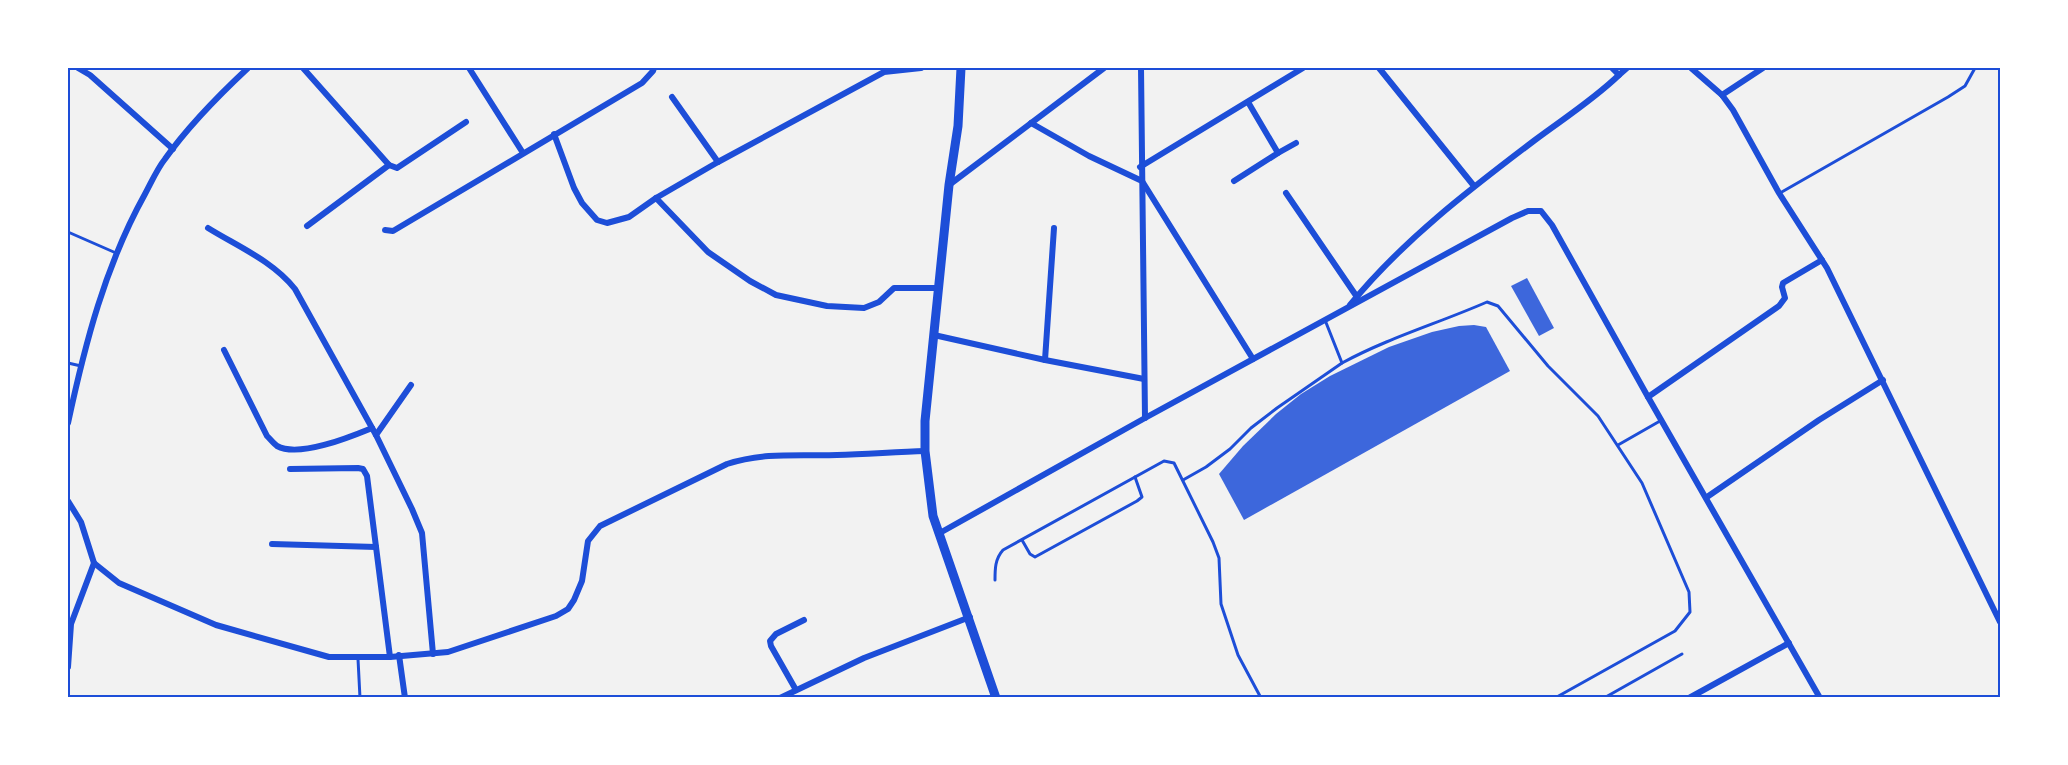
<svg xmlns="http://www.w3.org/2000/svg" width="2068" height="765" viewBox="0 0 2068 765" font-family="'Roboto Condensed',sans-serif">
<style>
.building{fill:#3d67dc}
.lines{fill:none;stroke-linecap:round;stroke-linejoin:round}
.service{stroke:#1d4ed8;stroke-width:3}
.minor{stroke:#1d4ed8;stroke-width:6}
.secondary{stroke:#1d4ed8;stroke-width:9}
.neatline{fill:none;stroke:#1d4ed8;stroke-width:2}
</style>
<rect width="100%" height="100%" fill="#f2f2f2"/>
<g class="building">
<path d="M1527,278L1554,328L1539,336L1511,286Z"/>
<path d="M1474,325L1486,327L1510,371L1244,520L1219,474L1243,446L1276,414L1301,394L1330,376L1389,347L1432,332L1459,326Z"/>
</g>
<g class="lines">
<g class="service">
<path d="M1780,193L1948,97L1965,86L1975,68"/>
<path d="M68,232L116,253"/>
<path d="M1325,320L1342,363C1388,338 1439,323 1487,302L1498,306L1548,366L1598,416L1642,483L1689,592L1690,612L1675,631L1555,698"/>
<path d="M68,363L81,366"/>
<path d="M1618,445L1660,421"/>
<path d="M1183,480L1206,467L1230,449L1251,428L1277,408L1342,363"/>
<path d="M1022,540L1030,554L1035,557L1137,501L1142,497L1135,477"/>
<path d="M995,580C995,569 995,559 1003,550L1164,461L1174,463L1213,542L1219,558L1221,604L1238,655L1261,698"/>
<path d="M358,659L360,698"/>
<path d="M1604,698L1682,654"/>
</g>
<g class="minor">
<path d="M78,68L90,75L173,149"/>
<path d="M303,68L389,165L397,168L466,122"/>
<path d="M469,68L523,153"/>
<path d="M1141,68L1145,418"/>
<path d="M1379,68L1474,186"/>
<path d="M1612,68L1619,75L1627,68"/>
<path d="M1691,68L1722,95L1733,110L1779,193L1827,268L2000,622"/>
<path d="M1722,95L1763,68"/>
<path d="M672,97L718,162"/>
<path d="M1031,123L1089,156L1142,181L1253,359"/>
<path d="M554,134L574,188L582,203L597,220L607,223L629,217L656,198L718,162L884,72L921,68"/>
<path d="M1278,153L1296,143"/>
<path d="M1140,167L1303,68"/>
<path d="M1234,181L1278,153L1248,102"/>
<path d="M949,185L1104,68"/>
<path d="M1286,193L1357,297"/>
<path d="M656,198L708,252L750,281L776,295L827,306L864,308L879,302L894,288H939"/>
<path d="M307,226L389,165"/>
<path d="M208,228C237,246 273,261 295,289L376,435L412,509L422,533L433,654"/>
<path d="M385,230L393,231L642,83L653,71L654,68"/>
<path d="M1350,305C1402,241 1469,190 1535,140C1563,119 1593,100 1619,75"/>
<path d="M934,335L1045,360L1144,379"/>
<path d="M224,350L267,436C270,439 274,444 277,446C299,458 350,437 372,428"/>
<path d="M1045,360L1054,228"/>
<path d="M1648,397L1779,306L1785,298L1782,287L1783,283L1822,260"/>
<path d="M68,423C85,344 105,266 145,194C151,183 157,169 165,159C189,125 218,96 248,68"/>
<path d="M376,435L411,385"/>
<path d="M290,469L358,468L363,469L367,476L390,657"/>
<path d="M1707,497L1819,420L1883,380"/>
<path d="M68,501L81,522L94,563L119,583L216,625L329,657H390L448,652L556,616L568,609L574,600L582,581L588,541L600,526L727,464C765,452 798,456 837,455C867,454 896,452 925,451"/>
<path d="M938,534L1145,418L1512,218L1528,211H1541L1552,225L1648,397L1820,698"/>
<path d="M272,544L376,547"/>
<path d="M399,655L405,698"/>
<path d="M68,667L71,624L94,563"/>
<path d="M796,690L771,646L770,641L776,634L804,620"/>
<path d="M780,698L864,658L970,617"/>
<path d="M1689,698L1789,643"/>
</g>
<path class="secondary" d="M961,68L958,126L949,185L925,421V451L933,516L996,698"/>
</g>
<rect width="2068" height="765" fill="none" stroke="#ffffff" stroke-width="138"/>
<rect x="69" y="69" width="1930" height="627" class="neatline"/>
</svg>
